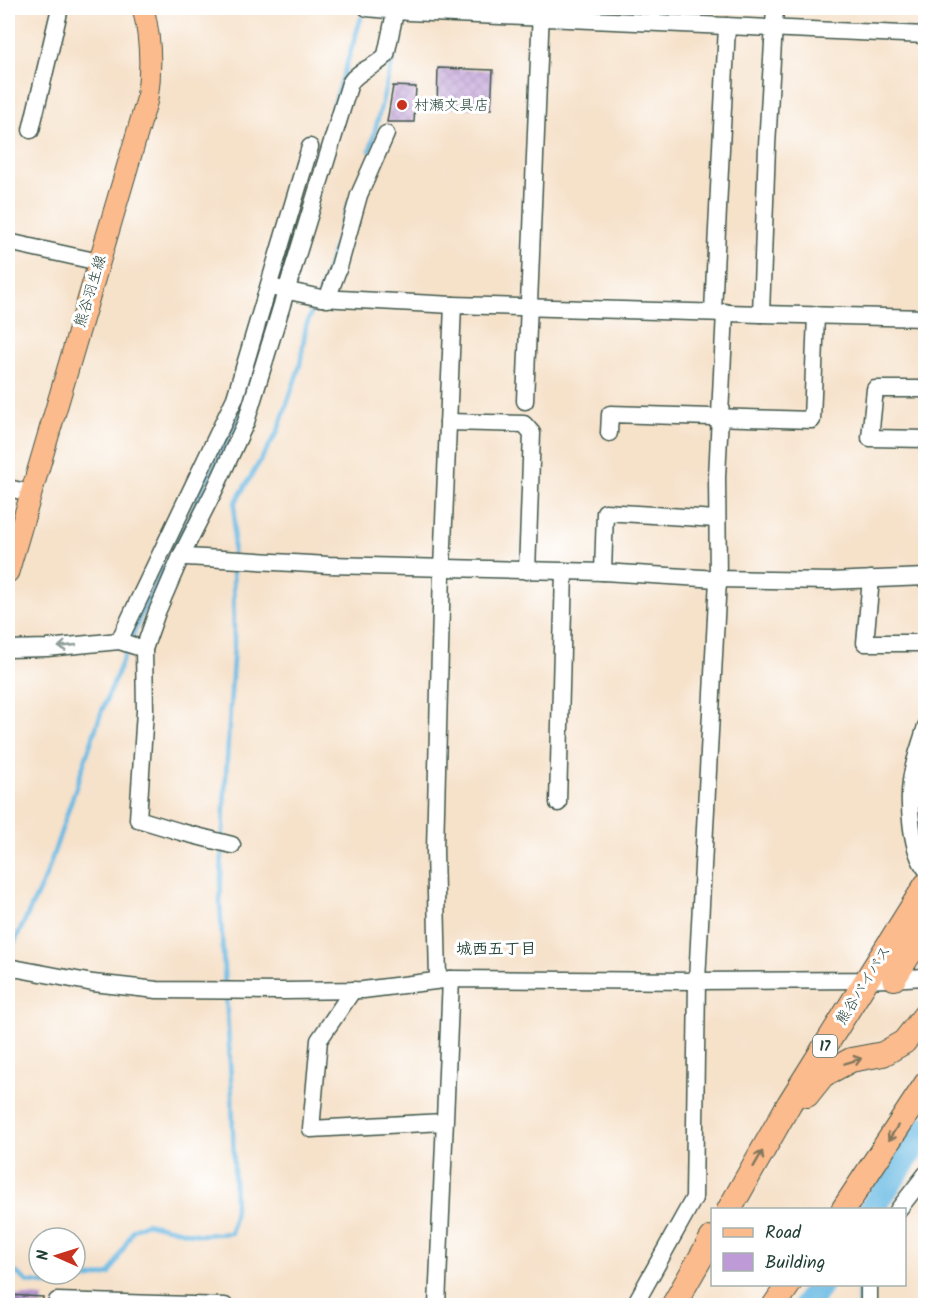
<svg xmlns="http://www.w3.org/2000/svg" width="933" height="1313" viewBox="0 0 933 1313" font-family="Kalam,'Klee One',sans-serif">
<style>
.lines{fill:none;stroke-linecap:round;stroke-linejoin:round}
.stream{stroke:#68b9e3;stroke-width:4.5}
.river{stroke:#68b9e3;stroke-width:26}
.building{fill:url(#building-cross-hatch)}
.minor-casing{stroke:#3f564a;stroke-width:19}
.major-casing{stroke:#3f564a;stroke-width:23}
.highway-casing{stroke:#3f564a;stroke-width:26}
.minor{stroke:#fff;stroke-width:16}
.major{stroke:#fbbb8d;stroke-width:21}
.highway{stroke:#fbbb8d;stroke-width:24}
.oneway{stroke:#8f9e9a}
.oneway2{stroke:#82765c}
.poi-dot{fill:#c8321e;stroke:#fff;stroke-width:2}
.labels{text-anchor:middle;stroke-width:6;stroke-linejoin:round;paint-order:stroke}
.shield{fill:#fff;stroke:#627771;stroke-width:1.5}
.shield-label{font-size:14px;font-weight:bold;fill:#1f3d34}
.poi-label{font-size:15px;fill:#1f3d34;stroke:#fff;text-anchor:start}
.street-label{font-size:15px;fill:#1f3d34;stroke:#fff}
.neighbourhood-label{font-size:16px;font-weight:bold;fill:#1f3d34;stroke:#fff}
</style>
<defs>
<pattern id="building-cross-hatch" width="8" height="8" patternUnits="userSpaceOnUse" patternTransform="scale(1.5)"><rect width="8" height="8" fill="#be9bd7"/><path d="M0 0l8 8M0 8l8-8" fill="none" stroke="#9a80af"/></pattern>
</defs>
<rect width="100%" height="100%" fill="#fff"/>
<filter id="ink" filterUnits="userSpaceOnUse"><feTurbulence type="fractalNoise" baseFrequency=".0167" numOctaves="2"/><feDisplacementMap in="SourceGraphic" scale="12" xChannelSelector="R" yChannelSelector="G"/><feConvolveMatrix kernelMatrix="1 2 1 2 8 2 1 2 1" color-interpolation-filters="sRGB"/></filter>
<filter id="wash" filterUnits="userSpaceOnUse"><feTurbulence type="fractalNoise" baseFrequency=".008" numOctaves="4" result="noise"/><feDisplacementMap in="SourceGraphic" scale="24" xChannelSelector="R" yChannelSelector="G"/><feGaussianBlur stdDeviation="1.35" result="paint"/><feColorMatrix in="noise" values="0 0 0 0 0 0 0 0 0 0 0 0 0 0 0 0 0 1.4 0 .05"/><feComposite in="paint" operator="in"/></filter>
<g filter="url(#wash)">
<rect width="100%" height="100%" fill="#f6e1c9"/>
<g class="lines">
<g class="stream">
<path d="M370,151L404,14"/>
<path d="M278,285L361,18"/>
<path d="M248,382L276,293"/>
<path d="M233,555L235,503L278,431L300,365L306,326L321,289L350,200"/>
<path d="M8,956L46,876L101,713L147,601L237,420L243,399"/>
<path d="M225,987L220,902L224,808L234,643L233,564"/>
<path d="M8,1266L28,1282L56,1285L110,1274L133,1230L146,1223L200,1235L231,1233L235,1209L232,1096L226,995"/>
<path d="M859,1306V1284"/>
</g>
<g class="river">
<path d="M871,1210L926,1128"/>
<path d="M806,1306L820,1284"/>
</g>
</g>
<g id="blocks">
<g class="building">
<path d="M438,68L493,70L491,109L437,107Z"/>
<path d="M393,86L416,87L414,122H387Z"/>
<path d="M8,1295L43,1297L42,1306H8Z"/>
</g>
</g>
</g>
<g filter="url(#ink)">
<use href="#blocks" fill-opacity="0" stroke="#3f564a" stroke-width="1.5"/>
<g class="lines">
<g class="minor-casing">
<g id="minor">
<path d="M367,8L409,12L926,35"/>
<path d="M31,130L60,8"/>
<path d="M8,242L99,262"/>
<path d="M275,288L321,298L453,305"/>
<path d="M327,299L339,267L359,195L386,134"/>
<path d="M713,311L727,26"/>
<path d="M761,314L926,318"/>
<path d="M926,389H875L870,438L926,439"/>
<path d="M525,401L541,10"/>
<path d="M448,422L524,424L532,433L527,571"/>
<path d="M609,433L610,414L812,420L816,315"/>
<path d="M8,488L30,493"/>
<path d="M182,554L186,557L329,565L603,572L718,579L829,581L926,577"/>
<path d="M603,572L605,512L716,519"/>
<path d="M871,579L865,643H926"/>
<path d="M119,641L235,398L310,147"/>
<path d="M8,649L47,648L119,641L144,649L157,612L182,554L215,489L246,422L350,83C359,69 377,67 386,55L396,8"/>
<path d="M144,649L145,711L138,819L181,832L232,845"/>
<path d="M926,726C921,744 913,763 911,781C908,805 911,851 926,869"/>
<path d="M558,803L564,571"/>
<path d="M8,967L93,983L157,990L285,991L363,990L451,979L697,981L866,980L926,977"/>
<path d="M438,979L435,850L442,569L453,305L761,314L767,146L775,8"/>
<path d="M353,990L319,1040L311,1129L444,1122"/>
<path d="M898,1210L926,1174"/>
<path d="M56,1306L57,1301L225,1306"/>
<path d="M437,1306L451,979"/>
<path d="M634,1306L694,1198L697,981L718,579L717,477L725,312"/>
<path d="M869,1306V1284"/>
</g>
</g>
<g class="major-casing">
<path id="major" d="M8,572L147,100C152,67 151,39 143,8"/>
</g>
<g class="highway-casing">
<g id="highway">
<path d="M894,978L926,928"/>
<path d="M807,1095L823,1075L851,1060L883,1054L904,1042L926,1014"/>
<path d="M729,1210L789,1104L926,885"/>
<path d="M843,1210L926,1084"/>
<path d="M673,1306L712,1238"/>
<path d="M774,1306L789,1284"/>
</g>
</g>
<use href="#minor" class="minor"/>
<use href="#major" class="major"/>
<use href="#highway" class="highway"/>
</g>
<defs><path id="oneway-shaft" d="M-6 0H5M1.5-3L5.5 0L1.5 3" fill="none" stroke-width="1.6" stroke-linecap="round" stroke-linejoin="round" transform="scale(1.5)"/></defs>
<use class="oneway" href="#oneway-shaft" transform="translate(67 646) rotate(174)"/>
<g class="oneway2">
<use href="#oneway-shaft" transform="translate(853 1061) rotate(-17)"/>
<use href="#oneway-shaft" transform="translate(893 1133) rotate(123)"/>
<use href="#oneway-shaft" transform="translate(758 1159) rotate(-60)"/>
</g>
</g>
<circle class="poi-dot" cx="402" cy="105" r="6"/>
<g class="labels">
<rect class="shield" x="813" y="1035" width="24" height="22" rx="4.5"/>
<g class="shield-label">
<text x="825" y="1051">17</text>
</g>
<g class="poi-label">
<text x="414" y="110">村瀬文具店</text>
</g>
<g class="street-label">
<text transform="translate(90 291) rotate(-73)" y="5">熊谷羽生線</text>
<text transform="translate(863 985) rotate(-58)" y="5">熊谷バイパス</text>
</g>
<g class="neighbourhood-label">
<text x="496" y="954">城西五丁目</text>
</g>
</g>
<rect width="933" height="1313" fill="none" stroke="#fff" stroke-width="30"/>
<rect x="711" y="1208" width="195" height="78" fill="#ffffff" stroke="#a5b1ae" stroke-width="1.5"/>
<rect x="723" y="1228" width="30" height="9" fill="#fbbb8d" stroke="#a5b1ae" stroke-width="1.5"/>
<text x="765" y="1238" font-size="18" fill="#1f3d34">Road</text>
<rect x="723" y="1253" width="30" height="18" fill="#be9bd7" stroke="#a5b1ae" stroke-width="1.5"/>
<text x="765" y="1268" font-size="18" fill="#1f3d34">Building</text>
<g transform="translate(57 1256) rotate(273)"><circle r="28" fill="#ffffff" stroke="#a5b1ae" stroke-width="1.5"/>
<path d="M0-4.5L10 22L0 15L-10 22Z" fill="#c8321e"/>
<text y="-9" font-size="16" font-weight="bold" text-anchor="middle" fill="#1f3d34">N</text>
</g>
</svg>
